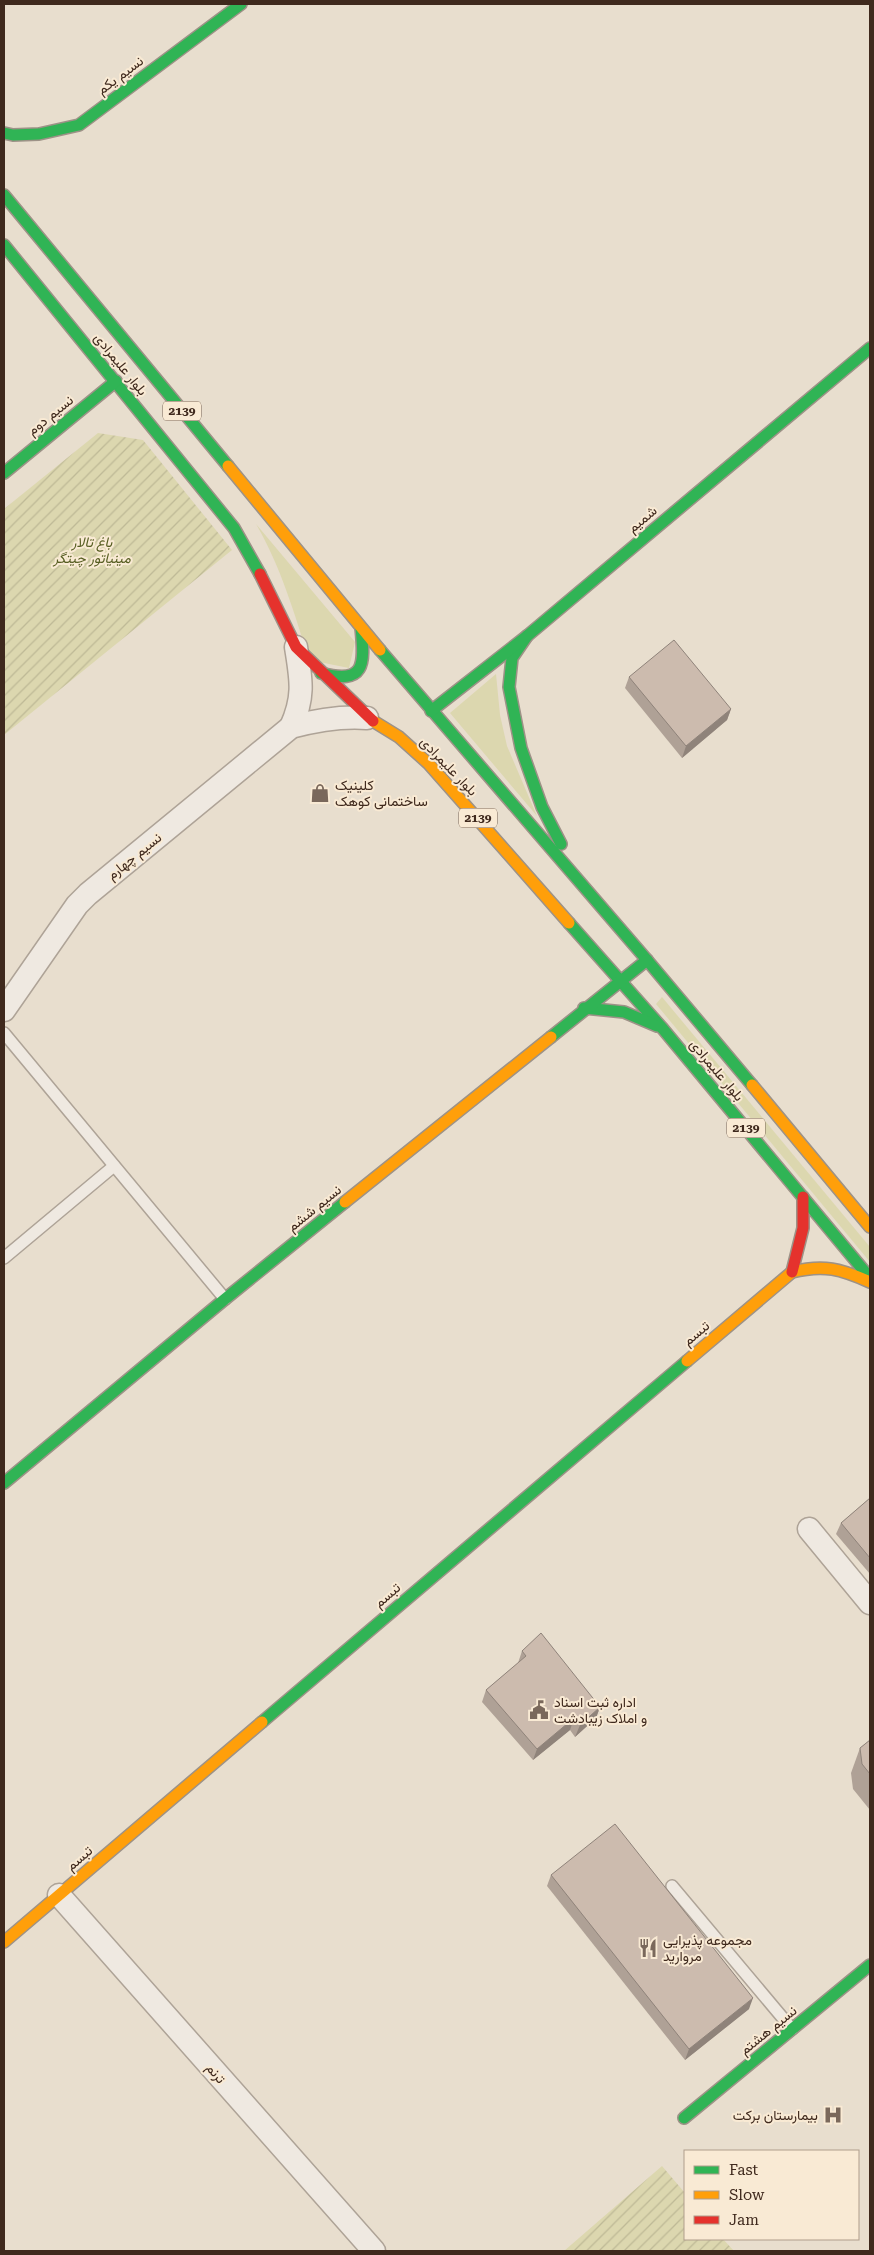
<svg xmlns="http://www.w3.org/2000/svg" width="874" height="2255" viewBox="0 0 874 2255" font-family="'Roboto Serif',Vazirmatn,serif">
<style>
.grass{fill:#dcd7af}
.garden{fill:url(#garden-furrows)}
.lines{fill:none;stroke-linecap:round;stroke-linejoin:round}
.lane-casing{stroke:#aea397;stroke-width:14}
.street-casing{stroke:#aea397;stroke-width:25}
.fast-casing{stroke:#9d9287;stroke-width:14}
.slow-casing{stroke:#9d9287;stroke-width:14}
.jam-casing{stroke:#9d9287;stroke-width:14}
.lane{stroke:#efe9e1;stroke-width:11}
.street{stroke:#efe9e1;stroke-width:22}
.fast{stroke:#30b455;stroke-width:11}
.slow{stroke:#ff9f0a;stroke-width:11}
.jam{stroke:#e5322d;stroke-width:11}
.wall{fill:#afa196}
.shaded-wall{fill:#8f837a}
.building{fill:#ccbbae;stroke:#8f837a}
.labels{text-anchor:middle;stroke-width:4;stroke-linejoin:round;paint-order:stroke}
.shield{fill:#f9ead4;stroke:#776354;stroke-width:1}
.shield-label{font-size:12px;font-weight:bold;fill:#3f291d}
.street-label{font-size:14px;fill:#3f291d;stroke:#f9ead4}
.park-label{font-size:14px;font-style:italic;fill:#565d21;stroke:#f9ead4}
.poi-label{font-size:14px;fill:#3f291d;stroke:#f9ead4;text-anchor:start}
</style>
<defs>
<pattern id="garden-furrows" width="10" height="10" patternUnits="userSpaceOnUse" patternTransform="scale(1.25)"><rect width="10" height="10" fill="#dcd7af"/><path d="M-1 1l2-2M0 10L10 0M9 11l2-2" fill="none" stroke="#beb996"/></pattern>
</defs>
<rect width="100%" height="100%" fill="#e8dece"/>
<g class="grass">
<path d="M256,524L355,642L349,668L309,660C294,612 281,567 256,524Z"/>
<path d="M496,674L500,715L507,746L537,816L450,713Z"/>
<path d="M662,997L870,1247V1262L656,1004Z"/>
</g>
<g class="garden">
<path d="M98,433L143,440L232,550L4,735V509Z"/>
<path d="M662,2166L685,2193V2239H723L734,2251H564Z"/>
</g>
<g class="lines">
<g class="lane-casing">
<g id="lane">
<path d="M4,1033L225,1299"/>
<path d="M4,1258L114,1166"/>
<path d="M672,1886L792,2029"/>
</g>
</g>
<g class="street-casing">
<g id="street">
<path d="M291,727C305,696 301,679 296,647"/>
<path d="M4,1010L77,905L88,894L291,727C317,720 341,716 367,718"/>
<path d="M809,1529L870,1603"/>
<path d="M59,1895L374,2251"/>
</g>
</g>
<g class="fast-casing">
<g id="fast">
<path d="M4,133L13,135L39,134L79,125L241,4"/>
<path d="M4,195L228,466"/>
<path d="M4,245L234,528L260,574"/>
<path d="M4,473L116,381"/>
<path d="M527,636L512,658L509,687L521,748L542,807L561,844"/>
<path d="M380,650L647,960L752,1085"/>
<path d="M321,673C365,685 365,665 361,628"/>
<path d="M431,711L527,636L870,348"/>
<path d="M569,923L663,1029L870,1278"/>
<path d="M584,1008L624,1012L657,1026"/>
<path d="M551,1037L647,960"/>
<path d="M4,1483L225,1299L345,1202"/>
<path d="M262,1722L687,1361"/>
<path d="M684,2118L870,1965"/>
</g>
</g>
<g class="slow-casing">
<g id="slow">
<path d="M228,466L380,650"/>
<path d="M373,721L399,737L429,764L569,923"/>
<path d="M752,1085L870,1227"/>
<path d="M345,1202L551,1037"/>
<path d="M687,1361L792,1272C824,1264 841,1269 870,1282"/>
<path d="M4,1942L262,1722"/>
</g>
</g>
<g class="jam-casing">
<g id="jam">
<path d="M260,574L296,647L373,721"/>
<path d="M792,1272L803,1228V1197"/>
</g>
</g>
<use href="#lane" class="lane"/>
<use href="#street" class="street"/>
<use href="#fast" class="fast"/>
<use href="#slow" class="slow"/>
<use href="#jam" class="jam"/>
</g>
<g class="wall">
<path d="M629,677L731,709L727,720L682,758L625,688Z"/>
<path d="M870,1498V1574L836,1534L841,1523Z"/>
<path d="M522,1651L600,1707L596,1718L575,1737L570,1730L533,1760L482,1702L486,1690L518,1663Z"/>
<path d="M870,1740V1810L853,1789L851,1773L860,1748Z"/>
<path d="M551,1875L749,2009L685,2060L547,1886Z"/>
</g>
<g class="shaded-wall">
<path d="M731,709L727,720L682,758L686,746Z"/>
<path d="M600,1707L596,1718L575,1737L580,1725Z"/>
<path d="M574,1718L570,1730L533,1760L537,1749Z"/>
<path d="M753,1998L749,2009L685,2060L689,2049Z"/>
</g>
<g class="building">
<path d="M674,640L731,709L686,746L629,677Z"/>
<path d="M870,1498V1558L841,1523Z"/>
<path d="M541,1633L600,1707L580,1725L574,1718L537,1749L486,1690L526,1656L522,1651Z"/>
<path d="M870,1740V1774L862,1764L860,1748Z"/>
<path d="M615,1824L753,1998L689,2049L551,1875Z"/>
</g>
<defs>
<g id="shop-bare" transform="scale(1.5)"><path d="M-5-2.5h2.3a2.7 3.5 0 0 1 5.4 0H5L5.5 6h-11ZM-1.5-2.5h3a1.5 2.3 0 0 0-3 0Z" fill="#7a685b" stroke="#f9ead4" stroke-width="2.5" paint-order="stroke"/></g>
<g id="civic-bare" transform="scale(1.5)"><path d="M-.6-6.5H3V-4.5H.6V-3L4-1V1h2V6H-6V1h2V-1L-.6-3ZM-1.2 2.5V6h2.4V2.5Z" fill="#7a685b" stroke="#f9ead4" stroke-width="2.5" paint-order="stroke"/></g>
<g id="restaurant-bare" transform="scale(1.5)"><path d="M-5-6h1v4h1v-4h1v4h1v-4h1v5L-1.5 .5V6h-2V.5L-5-1ZM5-6V6H3V1.5H1.5Q1.5-4 5-6Z" fill="#7a685b" stroke="#f9ead4" stroke-width="2.5" paint-order="stroke"/></g>
<g id="hospital-bare" transform="scale(1.5)"><path d="M-5-5h3v3.5h4V-5h3V5h-3V1.5h-4V5h-3Z" fill="#7a685b" stroke="#f9ead4" stroke-width="2.5" paint-order="stroke"/></g>
</defs>
<g fill-rule="evenodd">
<use href="#shop-bare" x="320" y="793"/>
<use href="#civic-bare" x="539" y="1710"/>
<use href="#restaurant-bare" x="648" y="1948"/>
<use href="#hospital-bare" x="833" y="2115"/>
</g>
<g class="labels">
<g class="shield">
<rect x="163" y="401.5" width="38" height="19" rx="4"/>
<rect x="459" y="808.5" width="38" height="19" rx="4"/>
<rect x="727" y="1118.5" width="38" height="19" rx="4"/>
</g>
<g class="shield-label">
<text x="182" y="415">2139</text>
<text x="478" y="822">2139</text>
<text x="746" y="1132">2139</text>
</g>
<g class="street-label">
<text transform="translate(120 75) rotate(-37)" y="5">نسیم یکم</text>
<text transform="translate(121 364) rotate(51)" y="5">بلوار علیمرادی</text>
<text transform="translate(50 415) rotate(-39)" y="5">نسیم دوم</text>
<text transform="translate(642 519) rotate(-40)" y="5">شمیم</text>
<text transform="translate(449 766) rotate(46)" y="5">بلوار علیمرادی</text>
<text transform="translate(134 856) rotate(-39)" y="5">نسیم چهارم</text>
<text transform="translate(717 1070) rotate(50)" y="5">بلوار علیمرادی</text>
<text transform="translate(314 1208) rotate(-39)" y="5">نسیم ششم</text>
<text transform="translate(696 1333) rotate(-40)" y="5">تبسم</text>
<text transform="translate(387 1595) rotate(-41)" y="5">تبسم</text>
<text transform="translate(79 1858) rotate(-41)" y="5">تبسم</text>
<text transform="translate(768 2030) rotate(-39)" y="5">نسیم هشتم</text>
<text transform="translate(216 2073) rotate(49)" y="5">ترنم</text>
</g>
<g class="park-label">
<text x="92" y="547">باغ تالار<tspan x="92" dy="16">مینیاتور چیتگر</tspan></text>
</g>
<g class="poi-label">
<text x="335" y="790">کلینیک<tspan x="335" dy="16">ساختمانی کوهک</tspan></text>
<text x="554" y="1707">اداره ثبت اسناد<tspan x="554" dy="16">و املاک زیبادشت</tspan></text>
<text x="663" y="1945">مجموعه پذیرایی<tspan x="663" dy="16">مروارید</tspan></text>
<text x="818" y="2120" text-anchor="end">بیمارستان برکت</text>
</g>
</g>
<rect width="874" height="2255" fill="none" stroke="#3f291d" stroke-width="10"/>
<rect x="684" y="2150" width="175" height="90" fill="#f9ead4" stroke="#af9d8b"/>
<rect x="694" y="2166" width="25" height="8" fill="#30b455" stroke="#af9d8b"/>
<text x="729" y="2175" font-size="15" fill="#3f291d">Fast</text>
<rect x="694" y="2191" width="25" height="8" fill="#ff9f0a" stroke="#af9d8b"/>
<text x="729" y="2200" font-size="15" fill="#3f291d">Slow</text>
<rect x="694" y="2216" width="25" height="8" fill="#e5322d" stroke="#af9d8b"/>
<text x="729" y="2225" font-size="15" fill="#3f291d">Jam</text>
</svg>
